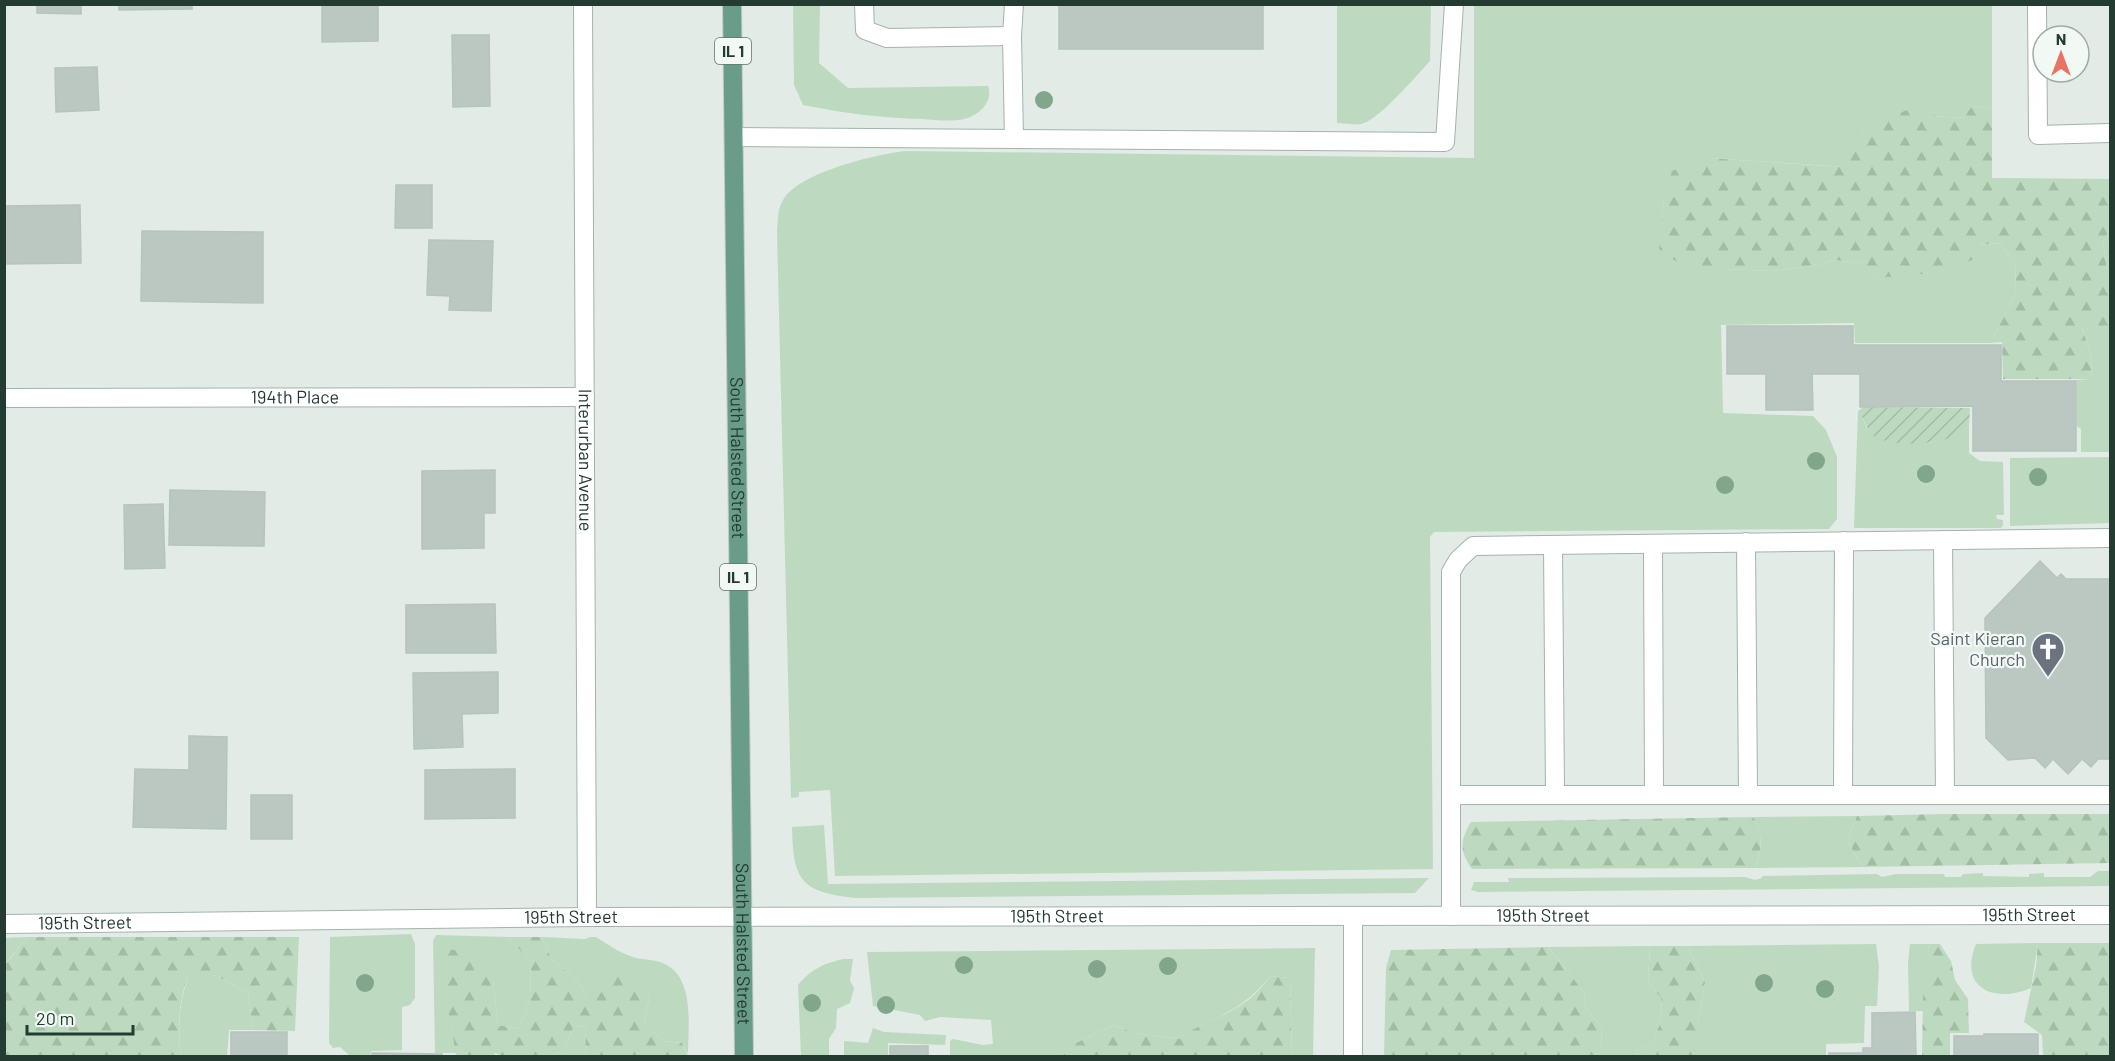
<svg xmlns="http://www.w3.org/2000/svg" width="2115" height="1061" viewBox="0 0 2115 1061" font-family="Barlow,sans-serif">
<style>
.grass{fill:#bddac1}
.forest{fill:url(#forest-firs)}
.garden{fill:url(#garden-furrows)}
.building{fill:#bbc8c1;stroke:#b5c4bc;stroke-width:1.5}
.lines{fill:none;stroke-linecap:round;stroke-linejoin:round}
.service-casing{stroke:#a5b3ac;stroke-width:20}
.minor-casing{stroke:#a5b3ac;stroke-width:20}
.primary-casing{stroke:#c1c8c5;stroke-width:20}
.service{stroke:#fff;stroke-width:18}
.minor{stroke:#fff;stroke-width:18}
.primary{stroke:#6a9d89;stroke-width:18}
.tree{fill:#81a68b}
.labels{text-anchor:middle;stroke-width:4.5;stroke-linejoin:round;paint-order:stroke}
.shield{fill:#f2f8f4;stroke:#61746c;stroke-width:1.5}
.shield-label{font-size:16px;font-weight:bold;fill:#233b31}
.street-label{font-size:18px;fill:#233b31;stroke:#f2f8f4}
.worship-label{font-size:18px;fill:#5b616d;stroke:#f2f8f4;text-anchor:end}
</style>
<defs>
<pattern id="forest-firs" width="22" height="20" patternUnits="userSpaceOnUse" patternTransform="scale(1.5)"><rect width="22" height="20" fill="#bddac1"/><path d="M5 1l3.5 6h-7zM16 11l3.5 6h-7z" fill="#a2bca6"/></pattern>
<pattern id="garden-furrows" width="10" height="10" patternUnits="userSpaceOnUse" patternTransform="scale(1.5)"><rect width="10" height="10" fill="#bddac1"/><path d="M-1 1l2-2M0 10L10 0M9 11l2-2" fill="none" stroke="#a2bca6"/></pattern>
</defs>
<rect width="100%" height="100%" fill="#e2ebe6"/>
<g class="grass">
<path d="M793,5H820L819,63L848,88L988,86C994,102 978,116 964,119C951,122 935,120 922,119C881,118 843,113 803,105L794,85Z"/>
<path d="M1337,5H1431L1430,61C1417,75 1377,122 1361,124C1353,125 1344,123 1337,123Z"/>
<path d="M1474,5H1992V109L1973,106L1960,118L1936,116L1863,129L1845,167L1708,158L1664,199L1662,221L1723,269L1771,271L1814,266L1833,260L1861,263L1877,278L1979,245L1999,243L2015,262L2016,294L1990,343H1855L1854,323L1721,325L1723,413L1813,416L1826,430L1837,457V519L1829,529L1434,532L1430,537L1433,869L835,876L830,790L799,792V797L791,798L777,233C778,221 777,207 785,197C803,172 876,154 906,151L1474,158Z"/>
<path d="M2110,228V270H2107L2103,242Z"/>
<path d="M2082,326H2110V452H2081V429L2077,426V380L2091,379L2092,359Z"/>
<path d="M1858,411L1861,413L1867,429L1898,443H1930L1953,436L1969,426V453L1980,461L2003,462L2004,515H1996L1997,519L2003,520V525L2001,528H1854Z"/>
<path d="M2110,457V523L2010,526V458Z"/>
<path d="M1857,816L1847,841L1863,867L1755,868C1762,848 1764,836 1753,817Z"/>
<path d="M824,825L828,884L1429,878L1415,893L856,898C801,892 793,881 792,827Z"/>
<path d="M2098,871H2110V886L1478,892L1471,890L1474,882H1509L1508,878L1745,877L1755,880L1762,878V876L1877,874L1882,877L1896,874H1944L1945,877H1961L1963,874L1983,873V876L2029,877V874L2044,873V877H2090Z"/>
<path d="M411,934L415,944V998L410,1005L402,1007V1050L371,1051L370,1056H350L340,1047L333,1048L329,1043L330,937Z"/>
<path d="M436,935L508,937L531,962L530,999L519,1029L498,1025L493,979L451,1023L457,1053H435L433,941Z"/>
<path d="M27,937L6,963L5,965V938Z"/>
<path d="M542,937L585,939L590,937H596C607,944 620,953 633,957C641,960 652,959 660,962C696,974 688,1026 688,1054L682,1043L663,1041L644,1024L650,993L587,1001L583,989L570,974L552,960Z"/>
<path d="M2038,943L2031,988C1994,1004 1958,988 1976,944Z"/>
<path d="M1876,944L1879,966L1877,1006H1865L1864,1043L1826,1044V1056H1698V1023L1705,982L1687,946Z"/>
<path d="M1910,944H1929L1923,1011H1909L1908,963Z"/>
<path d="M1650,946L1648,982L1661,998L1662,1017L1653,1043L1637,1051L1636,1056H1594L1601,1051L1602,1027L1586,1008L1584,992L1548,947Z"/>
<path d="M1315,948L1313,1056H1292L1290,978L1271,976C1258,990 1246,1003 1228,1012C1211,1022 1194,1027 1179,1039L1136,1033L1113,1025L1076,1043L1062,1056H950V1041L953,1039L983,1045L993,1044L991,1020L940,1017L925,1021L920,1015L873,1006L867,952Z"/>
<path d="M843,959H853L850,981L854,988L850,1003L837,1009L836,1028L829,1039V1056H801L798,985C810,970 824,963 843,959Z"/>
<path d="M189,971L217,976L248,993L253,1030H229L227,1056H181C177,1022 180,1004 189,971Z"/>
<path d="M574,1026L586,1027L585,1056H549L564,1050Z"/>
<path d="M873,1028L884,1032L946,1035L945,1045L888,1043V1056H844V1041L868,1043Z"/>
</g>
<g class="forest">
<path d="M1916,106L1936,116L1960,118L1973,106L1992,109V178L2110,179V228L2103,242L2107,270H2110V326L2082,327L2092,359L2091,379H2003L2002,342L1990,343L2016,294L2015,262L1999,243L1979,245L1972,260L1943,272L1877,278L1861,263L1833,260L1814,266L1771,271L1723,269L1677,262L1659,249L1664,199L1672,171L1708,158L1844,167L1863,129Z"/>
<path d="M1945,814H2110V863L1863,867L1847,841L1857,816Z"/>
<path d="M1753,817C1764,835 1762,848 1755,868L1472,869C1459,851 1460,840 1471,822Z"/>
<path d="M27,937H299L295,1031L253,1030L248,993L217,976L189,972C179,1000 177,1026 181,1056H183H5V965Z"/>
<path d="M508,937H542L552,960L570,974L583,989L587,1000L597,979L630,976L650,993L644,1024L663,1041L682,1043L688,1056H585L586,1027L574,1026L564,1050L549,1056H503L495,1053L494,1056H456L451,1023L443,986L444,948L472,954L493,979L498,1025L519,1029L530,999L531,962Z"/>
<path d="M2038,943H2110V1056H2043L2042,1035L2024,1022L2036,966Z"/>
<path d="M1929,944H1940L1951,961L1955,980L1968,999L1969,1033H1950V1056H1922L1923,997Z"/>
<path d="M1650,946H1687L1705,982L1698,1023V1056H1636L1637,1051L1653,1043L1662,1017L1661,998L1648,982Z"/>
<path d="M1548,947L1584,992L1586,1008L1602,1027L1601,1051L1594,1056H1384L1386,968L1391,950Z"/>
<path d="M1271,976L1290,978L1292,1056H1062L1076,1043L1113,1025L1136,1033L1179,1039C1200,1022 1227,1017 1248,1000C1257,993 1264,984 1271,976Z"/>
</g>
<path class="garden" d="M1864,407L1970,408L1969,426C1964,429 1959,433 1954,436C1936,445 1893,447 1876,437C1865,431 1866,419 1858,411Z"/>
<g class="building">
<path d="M37,4H81V14L37,13Z"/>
<path d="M119,4H192V9L119,10Z"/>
<path d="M322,4H378V41L322,42Z"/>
<rect x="1059" y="4" width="204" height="45"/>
<path d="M452,35H489L490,106L453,107Z"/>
<path d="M97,67L99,110L56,112L55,68Z"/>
<path d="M396,185H432V228H395Z"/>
<path d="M80,205L81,263L4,264V206Z"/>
<path d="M142,231L263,232V303L141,301Z"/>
<path d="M429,240L493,241L491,311L449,310L450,296L427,295Z"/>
<path d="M1727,326H1853V345H2001V381H2076V451H1973V406L1860,407V374H1812L1813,410H1766V374H1727Z"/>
<path d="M495,470V513H484V548L422,549V471Z"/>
<path d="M170,490L265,492L264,546L169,545Z"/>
<path d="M163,504L165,568L125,569L124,505Z"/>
<path d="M2040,561L2057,578L2061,574L2066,579H2110V759H2098L2091,767L2082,759L2068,774L2053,759L2045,768L2035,758L2008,760L1986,738L1985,618Z"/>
<path d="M495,604L496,653H406V605Z"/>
<path d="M498,672V713L462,714L463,747L414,749L413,673Z"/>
<path d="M189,736L227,737L226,829L133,827L135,769L189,770Z"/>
<path d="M515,769V818L425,819V770Z"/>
<rect x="251" y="795" width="41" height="44"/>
<path d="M1915,1012L1916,1056H1829V1053H1863V1048H1872V1013Z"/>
<rect x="231" y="1032" width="56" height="24"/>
<path d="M1984,1034H2038V1056H1954V1036H1984Z"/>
<rect x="890" y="1046" width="38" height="10"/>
<path d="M372,1053L442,1054V1056H372Z"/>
</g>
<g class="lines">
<g class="service-casing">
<g id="service">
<path d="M864,4L865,30L887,38L1012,36"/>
<path d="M2037,4L2038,135L2110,133"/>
<path d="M734,137L1445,142L1454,4"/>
<path d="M1014,139L1012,36L1014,4"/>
<path d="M1943,540L1945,795"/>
<path d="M1746,542L1748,795"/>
<path d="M1653,544L1654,795"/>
<path d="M1553,545L1555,795"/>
<path d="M1451,795H2110"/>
<path d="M1843,795L1844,541"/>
<path d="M1353,916V1056"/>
<path d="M1451,916V572L1458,560L1473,546L2110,538"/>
</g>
</g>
<g class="minor-casing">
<g id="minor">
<path id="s1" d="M583,4L587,917"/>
<path id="s2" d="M4,398L585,397"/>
<path id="s3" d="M4,924L587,917L2110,915"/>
</g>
</g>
<g class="primary-casing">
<g id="primary">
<path id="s4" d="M732,4L744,1056"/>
</g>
</g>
<use href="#service" class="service"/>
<use href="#minor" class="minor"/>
<use href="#primary" class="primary"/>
</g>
<g class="tree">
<circle cx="1044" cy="100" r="9"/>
<circle cx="1816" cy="461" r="9"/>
<circle cx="1926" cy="474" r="9"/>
<circle cx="2038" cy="477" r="9"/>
<circle cx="1725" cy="485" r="9"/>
<circle cx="964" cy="965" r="9"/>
<circle cx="1168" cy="966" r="9"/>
<circle cx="1097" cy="969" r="9"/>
<circle cx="365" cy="983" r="9"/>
<circle cx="1764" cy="983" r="9"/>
<circle cx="1825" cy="989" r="9"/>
<circle cx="812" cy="1003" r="9"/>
<circle cx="886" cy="1005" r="9"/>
</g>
<defs>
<g id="church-pin" transform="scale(1.725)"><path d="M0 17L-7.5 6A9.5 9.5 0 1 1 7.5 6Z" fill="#6b7280" stroke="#f2f8f4"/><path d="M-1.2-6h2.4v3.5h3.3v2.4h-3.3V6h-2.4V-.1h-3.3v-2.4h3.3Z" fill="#fff"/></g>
</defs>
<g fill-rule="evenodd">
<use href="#church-pin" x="2048" y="649"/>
</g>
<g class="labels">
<g class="shield">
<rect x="715" y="38" width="36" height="26" rx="4.5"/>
<rect x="720" y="564" width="36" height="26" rx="4.5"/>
</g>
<g class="shield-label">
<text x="733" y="57">IL 1</text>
<text x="738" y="583">IL 1</text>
</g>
<g class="street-label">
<text dy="6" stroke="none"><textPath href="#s2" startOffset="291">194th Place</textPath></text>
<text dy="6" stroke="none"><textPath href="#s4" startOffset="454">South Halsted Street</textPath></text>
<text dy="6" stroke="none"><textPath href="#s1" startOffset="456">Interurban Avenue</textPath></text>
<text dy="6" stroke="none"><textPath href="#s3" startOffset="2025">195th Street</textPath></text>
<text dy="6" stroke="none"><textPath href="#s3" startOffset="1539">195th Street</textPath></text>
<text dy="6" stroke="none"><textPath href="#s3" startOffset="1053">195th Street</textPath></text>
<text dy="6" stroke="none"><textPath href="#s3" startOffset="567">195th Street</textPath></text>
<text dy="6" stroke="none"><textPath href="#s3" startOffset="81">195th Street</textPath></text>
<text dy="6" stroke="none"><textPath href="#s4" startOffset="940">South Halsted Street</textPath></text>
</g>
<g class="worship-label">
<text x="2025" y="645">Saint Kieran<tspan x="2025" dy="21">Church</tspan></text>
</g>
</g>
<rect width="2115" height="1061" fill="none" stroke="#233b31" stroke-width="12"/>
<g transform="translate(2061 54)"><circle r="28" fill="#f2f8f4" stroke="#9faca6" stroke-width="1.5"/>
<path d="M0-4.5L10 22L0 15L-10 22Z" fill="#e77364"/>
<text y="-9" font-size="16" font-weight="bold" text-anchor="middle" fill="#233b31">N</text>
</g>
<path d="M27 1025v9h106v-9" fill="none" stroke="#233b31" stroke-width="3"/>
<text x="36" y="1025" font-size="18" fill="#233b31" stroke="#f2f8f4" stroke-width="4.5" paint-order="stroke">20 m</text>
</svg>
